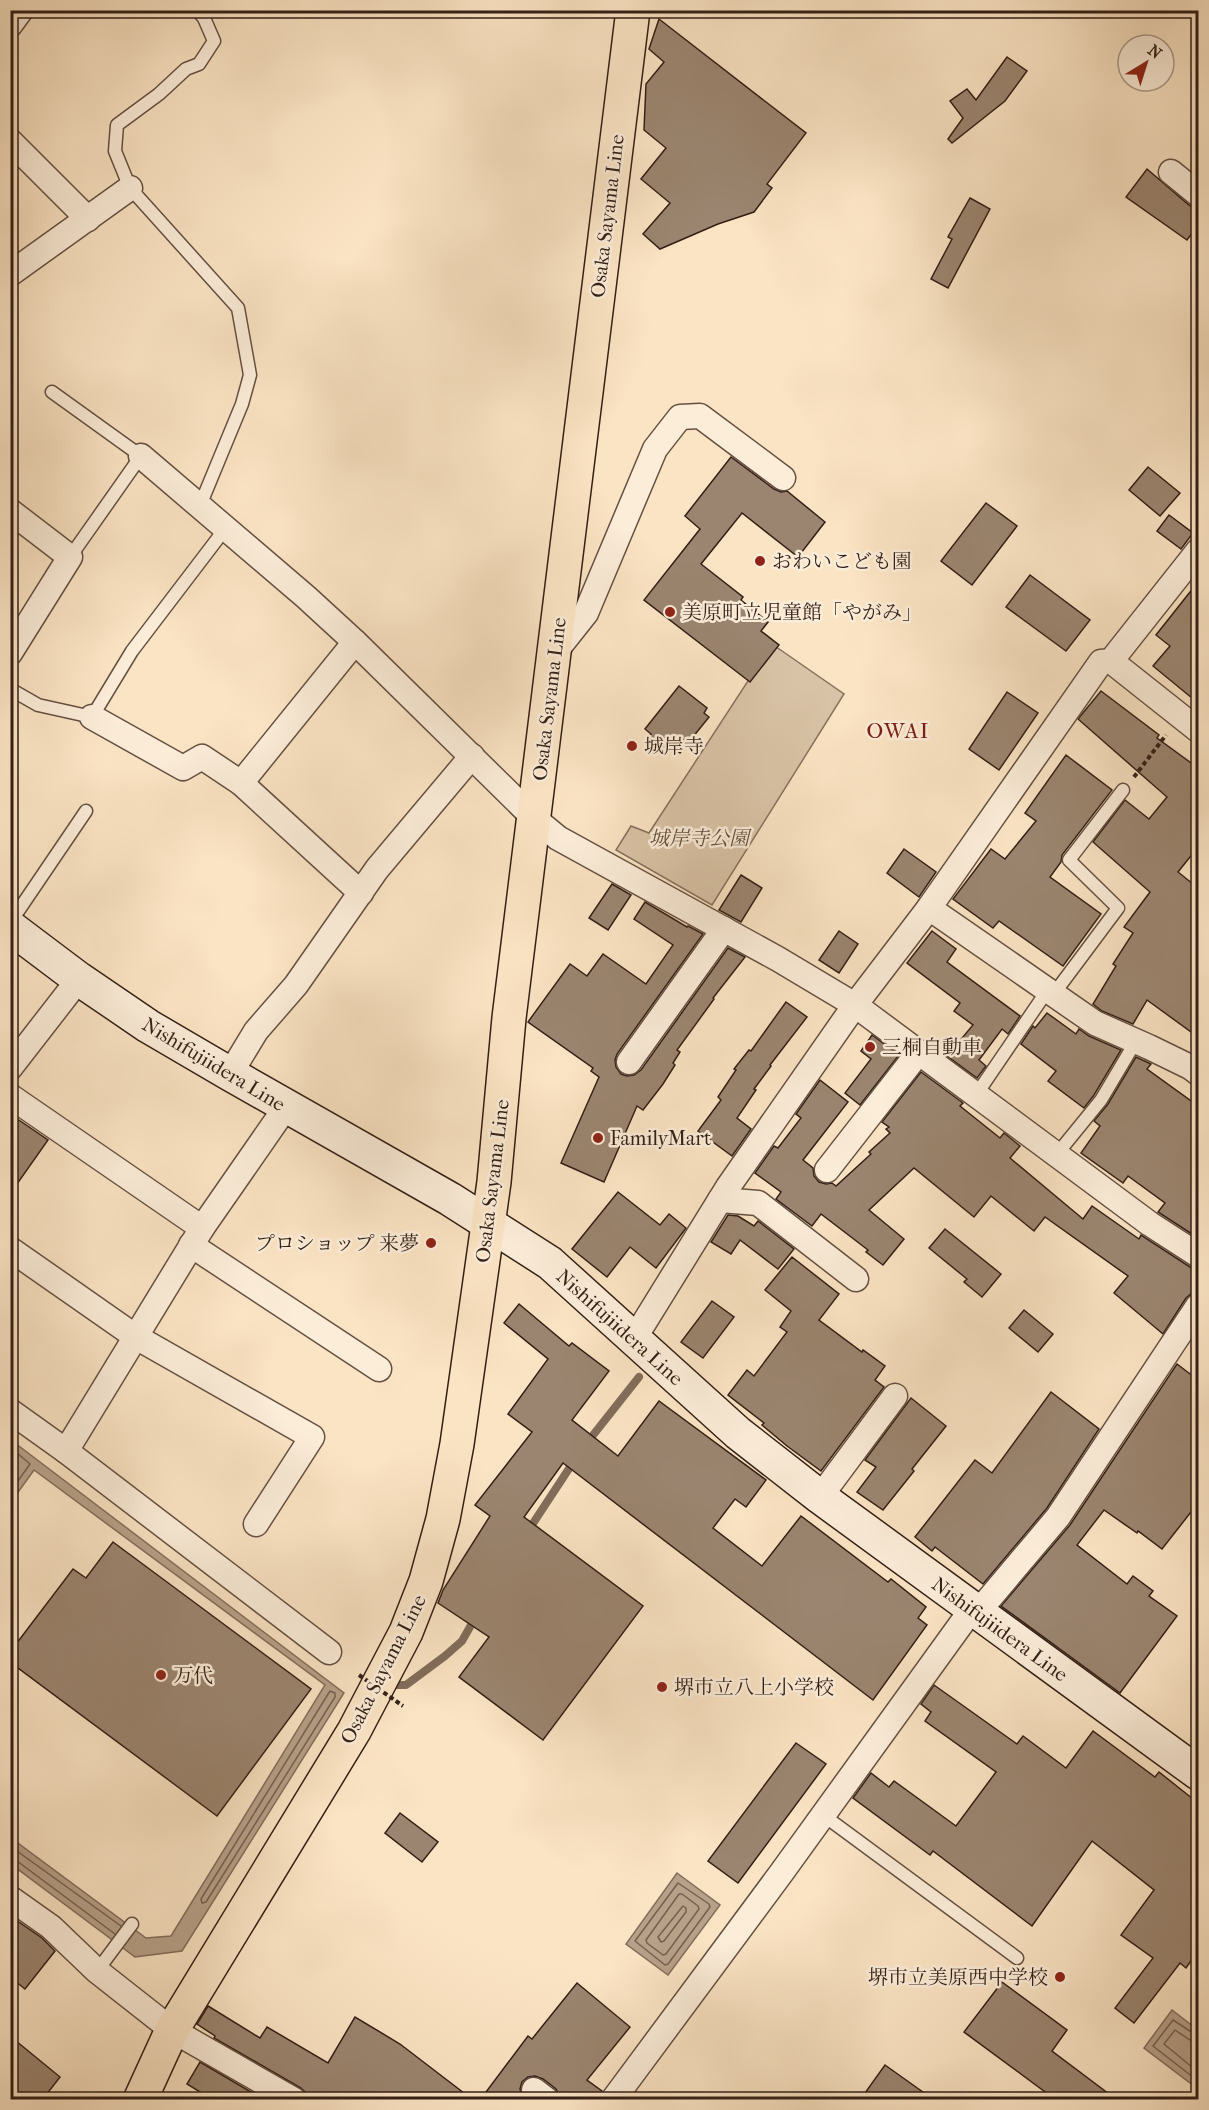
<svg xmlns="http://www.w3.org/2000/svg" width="1209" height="2110" viewBox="0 0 1209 2110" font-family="'IM FELL French Canon','Noto Serif JP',serif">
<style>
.green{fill:#d9c3a6;stroke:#86715e;stroke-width:1.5}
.water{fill:#b7a189;stroke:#826d5b;stroke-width:1.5}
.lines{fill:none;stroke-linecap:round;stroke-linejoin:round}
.shore{stroke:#756050;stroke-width:1.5}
.stream{stroke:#826d5b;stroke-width:8}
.building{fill:#9b8570;stroke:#331f16;stroke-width:1.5}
.service-casing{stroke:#655042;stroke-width:15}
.minor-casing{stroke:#655042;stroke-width:27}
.secondary-casing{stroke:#331f16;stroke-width:36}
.primary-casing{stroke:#331f16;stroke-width:36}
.path{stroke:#331f16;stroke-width:4;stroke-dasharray:4.5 3;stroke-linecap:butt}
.service{stroke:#fcedd9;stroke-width:12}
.minor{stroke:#fcedd9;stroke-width:24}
.secondary{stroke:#fcedd9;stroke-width:33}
.primary{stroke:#fbe4c4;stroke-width:33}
.path-bridge{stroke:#331f16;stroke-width:4;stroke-dasharray:4.5 3;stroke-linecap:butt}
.poi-dot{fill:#8f2418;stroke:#fcedd9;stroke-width:2}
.labels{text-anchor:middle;stroke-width:5;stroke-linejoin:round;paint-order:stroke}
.street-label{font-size:20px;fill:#331f16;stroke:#fcedd9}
.poi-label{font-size:20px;fill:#331f16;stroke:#fcedd9;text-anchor:start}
.park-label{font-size:20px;font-style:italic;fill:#655041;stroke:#fcedd9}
.neighbourhood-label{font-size:21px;letter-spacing:1.5px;fill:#7a1f14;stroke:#fcedd9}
</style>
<rect width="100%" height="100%" fill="#fbe4c4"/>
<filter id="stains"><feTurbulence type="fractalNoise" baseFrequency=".00333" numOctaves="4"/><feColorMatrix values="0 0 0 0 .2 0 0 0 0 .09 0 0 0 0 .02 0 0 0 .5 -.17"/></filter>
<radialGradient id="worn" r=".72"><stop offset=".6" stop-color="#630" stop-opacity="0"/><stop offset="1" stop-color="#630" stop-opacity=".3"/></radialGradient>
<path class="green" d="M772,644L844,694L712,905L616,850L631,826L649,833Z"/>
<g class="water">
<path d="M11,1440L344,1693L182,1951L135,1957L11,1864V1838L146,1938L171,1936L325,1685L34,1470L11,1502Z"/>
<path d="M677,1873L720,1905L668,1975L626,1944Z"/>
<path d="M1172,2010L1198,2030V2089L1144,2048Z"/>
</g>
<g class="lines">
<g class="shore">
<path d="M10,1447L30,1464L10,1492"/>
<path d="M330,1691L335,1693V1697L206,1902L202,1903L201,1899Z"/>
<path d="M10,1846L121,1926"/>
<path d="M10,1859L17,1861L115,1934"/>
<path d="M678,1883L709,1904L710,1907L668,1964L665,1965L635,1941Z"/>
<path d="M679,1894H682L698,1906L699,1909L666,1954L663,1955L647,1943L646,1940Z"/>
<path d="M683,1906L686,1908V1912L664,1941L661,1942L658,1937Z"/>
<path d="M1198,2034L1193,2033L1173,2020L1153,2046L1198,2081"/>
<path d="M1198,2042L1190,2040L1175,2030L1164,2044L1198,2072"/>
</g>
<g class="stream">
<path d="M586,1444L639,1377"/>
<path d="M528,1531L574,1461"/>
<path d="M397,1685H406L445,1656L462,1641L475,1618"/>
</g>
</g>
<g class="building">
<path d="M659,19L806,133L767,184L772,188L754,212L718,224L660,249L643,234L670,203L641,179L666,148L644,130L646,84L664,62L649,49Z"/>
<path d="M1007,57L1027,71L1005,101L952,143L948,139L963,118L950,101L967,89L976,100Z"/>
<path d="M1147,169L1189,205L1198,209V225L1187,240L1126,197Z"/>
<path d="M970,198L990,209L948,288L931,279L952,239L948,237Z"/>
<path d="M731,457L774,489L781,492L787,491L825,522L798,557L742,513L701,564L743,597L741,600L768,622L761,631L779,645L750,682L644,600L700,529L685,516Z"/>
<path d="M1148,467L1180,493L1160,516L1129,490Z"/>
<path d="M986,503L1017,526L972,585L941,561Z"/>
<path d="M1169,515L1193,533L1181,549L1157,531Z"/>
<path d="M1030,575L1090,620L1066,651L1006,607Z"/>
<path d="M1198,582V703L1153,666L1170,646L1156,635Z"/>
<path d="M679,686L707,708L704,713L709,717L680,753L671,746L665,754L647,739L651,734L645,729Z"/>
<path d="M1101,691L1159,735L1157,738L1198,768V847L1178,872L1198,888V1037L1147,1000L1133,1024L1102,1011L1093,1004L1116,966L1113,964L1133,933L1124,927L1150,892L1093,842L1125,800L1149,819L1167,797L1078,719Z"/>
<path d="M1007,692L1038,713L999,770L969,749Z"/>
<path d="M1066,755L1112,790L1062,855L1061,862L1050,877L1101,914L1063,966L999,921L993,928L953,899L991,849L1005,859L1036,821L1025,813Z"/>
<path d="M904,849L936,872L919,897L887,873Z"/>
<path d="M741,875L762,888L741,922L719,910Z"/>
<path d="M612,884L631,895L608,930L589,918Z"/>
<path d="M645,902L687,927L688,926L703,934L617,1054L615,1060L616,1067L621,1074L627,1076L634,1075L641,1070L728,948L745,957L713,998L714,999L677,1050L680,1052L673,1063L675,1065L663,1084L643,1110L637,1106L604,1182L561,1163L599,1077L591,1071L593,1068L528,1022L570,964L587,976L603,954L646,984L673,945L634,919Z"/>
<path d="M839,931L858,944L839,973L819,960Z"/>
<path d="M932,931L956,949L947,962L1020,1016L1008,1034L1002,1029L979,1060L986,1066L977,1078L947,1056L973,1025L954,1011L960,1003L907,963Z"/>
<path d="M786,1002L807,1017L770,1065L771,1066L754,1089L756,1090L737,1118L751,1129L732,1156L698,1131L721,1100L718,1097L736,1070L734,1069L749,1050L751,1051Z"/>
<path d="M1047,1013L1076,1034L1079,1029L1089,1036L1121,1050L1094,1095L1084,1108L1048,1081L1056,1071L1021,1044L1033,1026L1035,1028Z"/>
<path d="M872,1035L899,1055L860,1105L845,1093L871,1059L861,1051Z"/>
<path d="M1136,1057L1151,1064L1147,1069L1198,1106V1238L1158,1212L1165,1203L1128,1176L1123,1183L1081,1153L1100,1126L1094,1121L1108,1104Z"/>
<path d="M921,1072L963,1103L960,1106L1000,1138L1004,1133L1020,1146L1010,1158L1083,1219L1092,1206L1139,1239L1141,1235L1190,1267L1198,1269V1292L1191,1294L1186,1298L1163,1334L1114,1293L1128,1276L1045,1217L1034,1231L991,1196L974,1217L914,1168L869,1210L904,1239L883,1265L866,1252L868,1250L821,1214L812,1226L776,1199L781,1192L755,1173L774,1146L778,1148L801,1118L796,1114L820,1080L848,1102L803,1160L813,1168L814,1176L819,1182L826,1184L832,1183L836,1186L871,1154L869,1152L890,1133L886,1129L889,1127L882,1122Z"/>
<path d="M10,1114L48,1140L10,1194Z"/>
<path d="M618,1192L660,1225L669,1214L686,1228L656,1268L630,1247L607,1277L572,1249Z"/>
<path d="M728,1215L738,1216L754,1226L758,1221L794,1249L778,1269L740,1240L731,1254L711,1242Z"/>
<path d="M945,1229L1001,1274L982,1297L964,1282L967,1279L929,1248Z"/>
<path d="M792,1257L839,1294L819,1320L862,1352L863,1350L885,1366L875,1380L884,1387L821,1471L787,1446L762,1425L764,1423L728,1395L747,1370L754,1376L787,1332L780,1327L791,1311L765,1290Z"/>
<path d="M712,1301L734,1317L703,1358L681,1342Z"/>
<path d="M519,1304L569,1346L572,1343L609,1371L572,1420L618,1456L659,1401L766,1480L746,1507L735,1499L713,1528L762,1566L801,1516L888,1582L891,1579L926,1607L918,1618L927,1625L873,1700L563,1463L524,1517L643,1606L543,1740L459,1677L489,1637L438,1603L443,1590L490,1516L475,1505L532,1432L508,1414L548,1359L504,1323Z"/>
<path d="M1024,1310L1053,1334L1038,1352L1009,1328Z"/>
<path d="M1177,1364L1198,1380V1503L1162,1549L1138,1531L1137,1533L1104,1510L1077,1545L1127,1584L1133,1576L1153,1591L1149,1596L1177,1616L1120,1693L1001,1606L1070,1525Z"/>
<path d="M1051,1392L1099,1429L1047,1508L983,1584L935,1547L932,1551L915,1537L975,1460L992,1473Z"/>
<path d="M911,1398L946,1426L912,1469L914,1471L883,1510L857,1492L876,1467L865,1460Z"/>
<path d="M113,1542L311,1689L217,1816L10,1662V1652L73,1569L86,1578Z"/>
<path d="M934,1685L1017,1744L1023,1736L1066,1768L1093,1731L1155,1777L1159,1772L1198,1803V1951L1186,1968L1180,1963L1134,2023L1115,2008L1153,1958L1121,1935L1154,1890L1092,1841L1032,1926L933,1851L930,1855L853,1798L871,1773L889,1787L894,1781L956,1826L996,1772L925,1721L931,1712L921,1704Z"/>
<path d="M796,1743L826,1764L738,1883L708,1861Z"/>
<path d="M400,1813L438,1842L422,1862L385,1833Z"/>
<path d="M10,1916L42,1938L55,1951L25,1989L10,1977Z"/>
<path d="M1002,1982L1067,2030L1052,2051L1117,2100H1056L964,2032Z"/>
<path d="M577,1983L630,2027L587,2080L602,2091L599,2100H561L556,2089L543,2079L535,2076L528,2077L522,2082L520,2089L524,2100H480L528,2036L532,2039Z"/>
<path d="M208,2006L260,2038L267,2027L328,2063L355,2017L400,2044L473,2100H316L307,2094L301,2088L214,2038L215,2036L197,2024Z"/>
<path d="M10,2036L60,2077L42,2100H10Z"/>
<path d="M200,2062L251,2092L247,2100H213L187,2084Z"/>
<path d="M885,2065L934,2100H860Z"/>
</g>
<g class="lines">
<g class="service-casing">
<g id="service">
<path d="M197,10L204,18L214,41L199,64L186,69L159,94L117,125L115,151L130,188L238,308L250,375L242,404L199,508"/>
<path d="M52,392L141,456L70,557"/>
<path d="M10,689L38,705L92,717L132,651L225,529"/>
<path d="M10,923L86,811"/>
<path d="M1053,995L1118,908L1069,860L1123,790"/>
<path d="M976,1095L1047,991"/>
<path d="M1057,1154L1101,1100L1136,1041"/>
<path d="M823,1815L1017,1958"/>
<path d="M97,1971L132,1924"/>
</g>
</g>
<g class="minor-casing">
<g id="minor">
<path d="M10,25L21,10"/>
<path d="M10,141L88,219"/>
<path d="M1171,172L1198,194"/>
<path d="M10,274L130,188"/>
<path d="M141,456L306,597L355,642L535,819L558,838L778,959L855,1005L1150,1224L1198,1255"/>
<path d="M10,511L70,557L10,653"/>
<path d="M555,652L586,613L655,449L680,417L700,416L783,478"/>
<path d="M1111,661L1198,730"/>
<path d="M92,717L183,768L202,757L241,783L361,893"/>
<path d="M241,783L355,642"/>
<path d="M929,908L1095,1023L1149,1047L1190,1067L1198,1073"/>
<path d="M629,1062L724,929"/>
<path d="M10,1068L79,979"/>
<path d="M230,1074L256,1031L296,985L377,869L472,756"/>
<path d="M10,1096L202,1228"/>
<path d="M827,1170L919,1052"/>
<path d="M720,1200L758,1203L856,1279"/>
<path d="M191,1245L379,1369"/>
<path d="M10,1249L136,1337L312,1437L256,1524"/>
<path d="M634,1339L728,1187L855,1005L929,908L1101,662L1111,661L1198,551"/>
<path d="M10,1411L66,1451L329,1652"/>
<path d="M66,1451L202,1228L286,1107"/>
<path d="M820,1497L895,1396"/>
<path d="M978,1612L1058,1517L1198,1306"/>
<path d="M10,1898L51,1927L97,1971L172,2030L294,2100"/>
<path d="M534,2090L547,2100"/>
<path d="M613,2100L782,1872L972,1609"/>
</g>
</g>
<g class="secondary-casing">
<path id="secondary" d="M10,927L79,979L148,1026L230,1074L450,1199L550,1263L738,1433L820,1497L1198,1773"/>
</g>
<g class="primary-casing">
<path id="primary" d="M140,2100L172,2030L354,1731L406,1632L426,1581L443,1519L457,1444L494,1182L509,1018L633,10"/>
</g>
<path class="path" d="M1134,777L1166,735"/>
<use href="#service" class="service"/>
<use href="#minor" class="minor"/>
<use href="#secondary" class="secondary"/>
<use href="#primary" class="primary"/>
<path class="path-bridge" d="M359,1675L403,1706"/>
</g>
<g class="poi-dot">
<circle cx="760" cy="561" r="6"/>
<circle cx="670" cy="612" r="6"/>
<circle cx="632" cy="746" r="6"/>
<circle cx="870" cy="1047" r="6"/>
<circle cx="598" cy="1138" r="6"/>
<circle cx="431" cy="1243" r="6"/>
<circle cx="161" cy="1675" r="6"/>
<circle cx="662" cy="1687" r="6"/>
<circle cx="1060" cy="1977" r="6"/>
</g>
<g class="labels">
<g class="street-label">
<text transform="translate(607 216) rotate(-83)" y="7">Osaka Sayama Line</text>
<text transform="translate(549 699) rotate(-83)" y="7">Osaka Sayama Line</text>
<text transform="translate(214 1064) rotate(31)" y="7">Nishifujiidera Line</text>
<text transform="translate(492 1181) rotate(-83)" y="7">Osaka Sayama Line</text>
<text transform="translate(620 1327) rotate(42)" y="7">Nishifujiidera Line</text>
<text transform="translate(1000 1629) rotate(36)" y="7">Nishifujiidera Line</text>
<text transform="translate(383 1669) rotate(-63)" y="7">Osaka Sayama Line</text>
</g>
<g class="poi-label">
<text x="772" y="568">おわいこども園</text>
<text x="682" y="619">美原町立児童館「やがみ」</text>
<text x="644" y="753">城岸寺</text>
<text x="882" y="1054">三桐自動車</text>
<text x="610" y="1145">FamilyMart</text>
<text x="419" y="1250" text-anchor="end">プロショップ 来夢</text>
<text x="173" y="1682">万代</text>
<text x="674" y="1694">堺市立八上小学校</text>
<text x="1048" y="1984" text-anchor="end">堺市立美原西中学校</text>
</g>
<g class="park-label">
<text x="699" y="845">城岸寺公園</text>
</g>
<g class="neighbourhood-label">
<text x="898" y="738">OWAI</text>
</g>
</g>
<rect width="1209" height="2110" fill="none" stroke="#fbe4c4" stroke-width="36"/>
<rect x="12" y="12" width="1185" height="2086" fill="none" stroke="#331f16" stroke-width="3"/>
<rect x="18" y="18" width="1173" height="2074" fill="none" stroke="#331f16" stroke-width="1.5"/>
<g transform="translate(1146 63) rotate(38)"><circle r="28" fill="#fcedd9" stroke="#ac9b8b" stroke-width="1.5"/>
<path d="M0-4.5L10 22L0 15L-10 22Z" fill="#8f2418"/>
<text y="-9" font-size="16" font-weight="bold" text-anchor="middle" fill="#331f16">N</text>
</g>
<rect width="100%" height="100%" filter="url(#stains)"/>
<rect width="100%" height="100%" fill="url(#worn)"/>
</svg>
